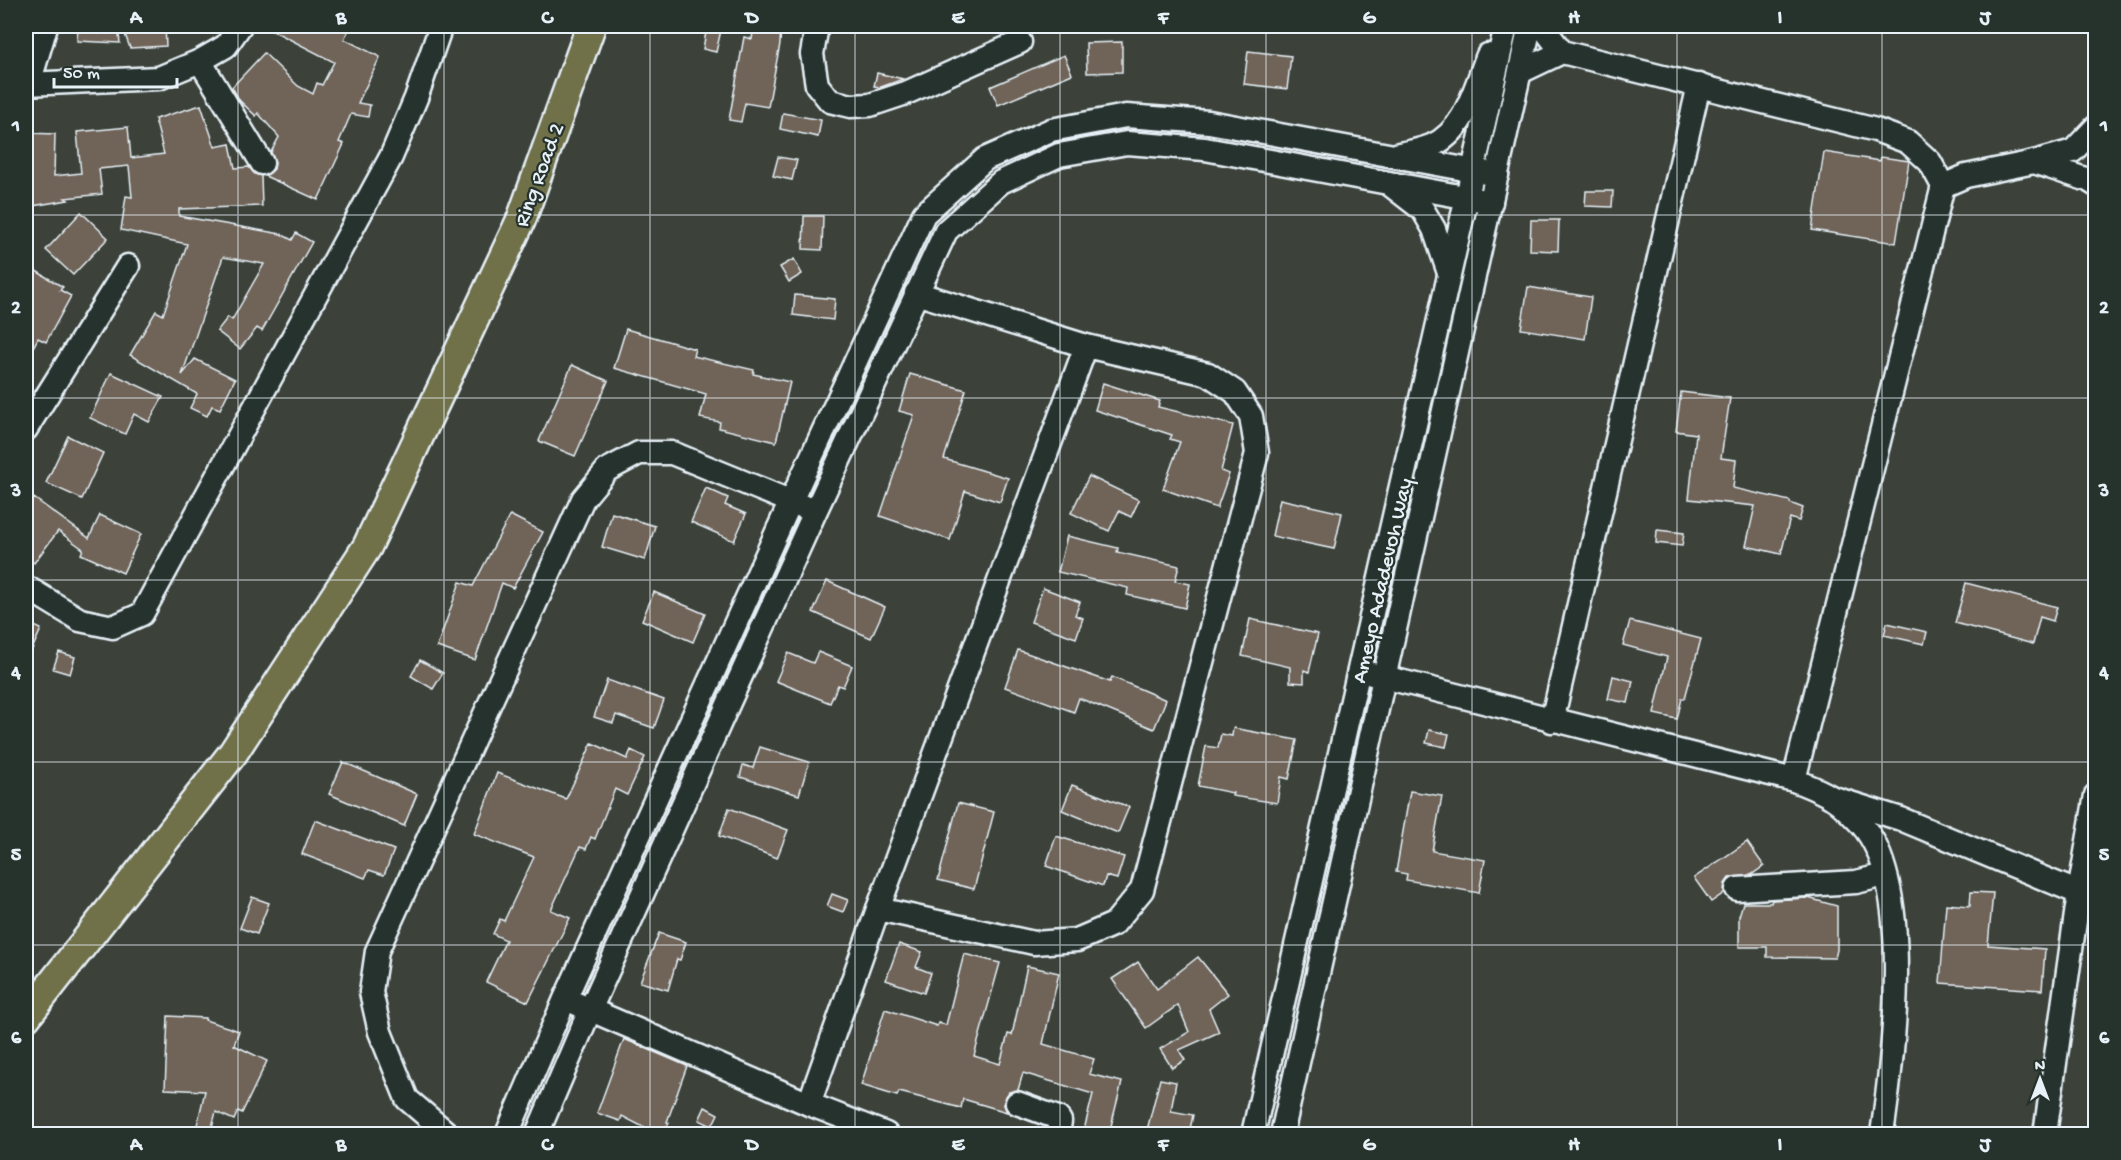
<svg xmlns="http://www.w3.org/2000/svg" width="2121" height="1160" viewBox="0 0 2121 1160" font-family="'Gochi Hand',sans-serif">
<style>
.building{fill:#6f6458;stroke:#e8f1f8;stroke-width:1.5}
.lines{fill:none;stroke-linecap:round;stroke-linejoin:round}
.minor-casing{stroke:#e8f1f8;stroke-width:27}
.major-casing{stroke:#e8f1f8;stroke-width:33}
.minor{stroke:#26332d;stroke-width:22}
.major{stroke:#70704a;stroke-width:28}
.grid{fill:none;stroke:#e8f1f8;stroke-width:1.5;stroke-opacity:0.55}
.labels{text-anchor:middle;stroke-width:4.5;stroke-linejoin:round;paint-order:stroke}
.street-label{font-size:22px;fill:#e8f1f8;stroke:#26332d}
.neatline{fill:none;stroke:#e8f1f8;stroke-width:2}
.grid-label{font-size:20px;text-anchor:middle;font-weight:bold;fill:#e8f1f8}
</style>
<rect width="100%" height="100%" fill="#3c423a"/>
<filter id="ink" filterUnits="userSpaceOnUse"><feTurbulence type="fractalNoise" baseFrequency=".0167" numOctaves="2"/><feDisplacementMap in="SourceGraphic" scale="12" xChannelSelector="R" yChannelSelector="G"/><feConvolveMatrix kernelMatrix="1 2 1 2 8 2 1 2 1" color-interpolation-filters="sRGB"/></filter>
<g filter="url(#ink)">
<g class="building">
<path d="M78,26H118L120,43L77,41Z"/>
<path d="M122,26H165L166,46L130,48Z"/>
<path d="M264,26H351L344,39L380,57L358,103L370,105L368,117L351,114L339,142L344,144L318,200L265,176L274,169L275,162L271,152L279,137L258,113L256,116L240,101L232,87L264,53L298,86L313,94L317,83L322,85L334,62Z"/>
<path d="M707,26H722L716,52L703,49Z"/>
<path d="M754,26H781L780,44L768,107L745,103L741,122L729,120L744,37L752,39Z"/>
<path d="M1122,42V72L1087,73L1086,43Z"/>
<path d="M1248,51L1291,56L1287,89L1244,84Z"/>
<path d="M1064,55L1072,74L998,105L990,87Z"/>
<path d="M877,73L903,79L881,87L874,86Z"/>
<path d="M201,105L215,147L230,144L235,168L249,167L255,174L261,176L262,206L179,209V216L281,234L292,240L296,233L312,242L262,331L257,328L240,349L217,331L228,317L232,320L264,264L223,257L182,375L195,359L235,379L220,409L212,406L207,416L190,408L197,394L130,355L156,311L163,315L187,244L121,230L126,196L132,197L129,166L99,169L102,194L65,198L68,200L26,207V133L55,134L54,176L81,173L77,132L128,127L131,158L164,154L155,119Z"/>
<path d="M783,113L821,120L818,137L780,129Z"/>
<path d="M1824,152L1880,161L1881,157L1909,161L1896,243L1812,230Z"/>
<path d="M778,157L797,160L792,180L773,176Z"/>
<path d="M1586,191H1613L1612,207L1585,206Z"/>
<path d="M81,212L108,238L73,275L46,250Z"/>
<path d="M804,216H823L822,250L803,249Z"/>
<path d="M1531,220H1559L1558,251L1530,250Z"/>
<path d="M794,259L802,274L789,282L780,267Z"/>
<path d="M26,265L63,287L60,290L71,296L46,342L38,338L26,361Z"/>
<path d="M1528,287L1591,297L1585,339L1521,329Z"/>
<path d="M795,295L835,299L833,320L793,315Z"/>
<path d="M626,329L695,349L693,356L754,370L753,374L790,382L776,442L719,428L720,422L700,418L706,394L614,368Z"/>
<path d="M572,365L608,381L575,456L539,441Z"/>
<path d="M111,373L163,397L149,422L134,414L125,434L90,418Z"/>
<path d="M910,374L966,390L944,459L1008,478L1000,502L965,491L950,540L880,516L914,415L899,411Z"/>
<path d="M1103,383L1160,401L1158,407L1233,425L1221,471L1229,474L1217,508L1163,489L1180,442L1170,439L1172,435L1095,410Z"/>
<path d="M1681,392L1730,398L1721,458L1736,460L1733,488L1790,501V503L1803,508L1799,521L1790,518L1781,554L1746,546L1755,506L1689,499L1696,434L1676,431Z"/>
<path d="M68,436L103,453L82,499L46,483Z"/>
<path d="M1089,476L1139,500L1131,517L1119,511L1109,531L1071,513Z"/>
<path d="M706,488L728,498L725,505L746,514L734,541L691,522Z"/>
<path d="M34,498L89,538L100,515L141,534L123,573L81,554L83,549L58,531L34,563L26,557V509Z"/>
<path d="M1280,499L1342,513L1334,549L1272,536Z"/>
<path d="M612,513L655,526L645,560L602,547Z"/>
<path d="M510,515L543,532L513,588L502,583L475,660L437,647L460,582L473,586Z"/>
<path d="M1657,530L1684,533L1682,546L1656,543Z"/>
<path d="M1067,536L1118,548L1117,552L1179,566L1175,581L1190,584L1185,608L1127,595L1128,588L1058,572Z"/>
<path d="M827,581L885,607L871,638L813,612Z"/>
<path d="M1966,583L2057,607L2053,621L2040,617L2033,644L1955,623Z"/>
<path d="M1043,588L1080,602L1075,615L1083,618L1076,638L1031,622Z"/>
<path d="M654,592L705,614L693,642L642,620Z"/>
<path d="M1250,619L1318,634L1309,672L1304,670V683L1290,682V667L1242,656Z"/>
<path d="M1630,621L1701,639L1685,698H1682L1677,719L1654,714L1667,657L1623,645Z"/>
<path d="M26,622L41,629L26,663Z"/>
<path d="M1887,623L1927,632L1924,644L1884,635Z"/>
<path d="M1018,650L1110,682L1112,677L1166,700L1154,729L1079,698L1074,712L1005,687Z"/>
<path d="M59,652L75,657L70,674L53,669Z"/>
<path d="M818,652L852,666L843,687L838,685L830,703L776,681L788,653L813,663Z"/>
<path d="M420,660L443,673L433,689L411,676Z"/>
<path d="M1613,676L1633,681L1628,703L1608,699Z"/>
<path d="M607,680L664,700L654,728L616,715L613,723L594,717Z"/>
<path d="M1233,728L1297,740L1289,779L1281,777L1277,803L1232,796L1233,793L1198,786L1206,746L1218,748L1221,734L1232,736Z"/>
<path d="M1429,730L1449,734L1446,747L1426,743Z"/>
<path d="M592,743L627,759L631,750L645,757L627,795L615,789L595,839L591,837L586,849L580,847L551,910L570,918L528,1002L486,982L506,940L493,934L500,919L504,921L534,857L474,834L497,773L566,799Z"/>
<path d="M760,747L809,762L799,795L740,777L743,765L753,768Z"/>
<path d="M343,762L417,794L404,826L329,794Z"/>
<path d="M1072,785L1129,807L1118,833L1062,810Z"/>
<path d="M1410,791L1442,796L1432,851L1485,860L1479,893L1406,880L1407,874L1396,872Z"/>
<path d="M958,803L994,812L974,889L938,880Z"/>
<path d="M729,808L788,830L777,858L719,836Z"/>
<path d="M315,820L394,850L384,875L369,870L365,878L302,854Z"/>
<path d="M1056,836L1124,857L1117,879L1106,876L1103,886L1046,866Z"/>
<path d="M1747,842L1764,866L1751,875L1729,878L1725,884L1724,893L1711,902L1694,878Z"/>
<path d="M1971,892L1993,893L1988,945L2045,949L2042,990L1940,983L1946,904L1970,906Z"/>
<path d="M832,894L848,900L843,912L827,906Z"/>
<path d="M252,897L269,903L257,934L240,928Z"/>
<path d="M1808,898L1837,906V950L1835,958L1767,957V947H1739V916L1743,903H1771L1772,900Z"/>
<path d="M659,933L686,942L680,960L677,959L668,990L640,982Z"/>
<path d="M899,944L922,952L916,967L931,973L924,993L886,980Z"/>
<path d="M964,954L1000,963L974,1056L1000,1064L1008,1034L1012,1035L1027,966L1059,973L1043,1044L1094,1059L1089,1074L1122,1082L1109,1134H1083L1093,1094L1023,1073L1018,1090L1009,1092L1005,1098L1004,1105L1007,1112L963,1099L961,1108L899,1092L897,1096L861,1085L885,1009L937,1026L938,1023L946,1025Z"/>
<path d="M1198,957L1228,994L1209,1009L1219,1032L1179,1050L1185,1060L1172,1068L1160,1049L1189,1032L1178,1005L1146,1028L1112,979L1138,962L1157,989Z"/>
<path d="M168,1016L205,1018V1020L239,1031L234,1045L267,1061L242,1113L238,1111L234,1120L216,1112L210,1134H195L205,1091L165,1089Z"/>
<path d="M624,1039L687,1066L667,1122L669,1123L663,1134H657L622,1116L620,1121L597,1113Z"/>
<path d="M1160,1079L1176,1082L1171,1111L1193,1115L1189,1134H1146Z"/>
<path d="M705,1107L718,1114L712,1126L699,1120Z"/>
</g>
<g class="lines">
<g class="minor-casing">
<g id="minor">
<path d="M817,26L812,54L817,85L830,101L851,106L870,105L906,93L1020,42"/>
<path d="M1542,26L1562,52"/>
<path d="M200,61L262,163"/>
<path d="M1520,72L1562,52L1876,130L1908,142L1930,162L1943,186L1794,780"/>
<path d="M26,84L159,78L200,61L226,46L240,26"/>
<path d="M29,84L46,26"/>
<path d="M1399,154C1410,152 1421,150 1431,146C1466,131 1475,87 1488,55"/>
<path d="M2034,162L2088,180L2096,185"/>
<path d="M1392,186L1423,210L1434,229L1449,273"/>
<path d="M1943,186L1966,176L2034,162L2073,151L2096,127"/>
<path d="M26,429L128,266"/>
<path d="M26,587L80,620L113,627L142,614L391,157L416,98L441,26"/>
<path d="M1372,674L1794,780C1806,785 1820,790 1831,797C1842,803 1853,816 1862,825C1915,886 1893,1058 1882,1134"/>
<path d="M1552,721L1699,85"/>
<path d="M1837,799L1901,819L2079,893"/>
<path d="M1737,889L1856,882L1885,875"/>
<path d="M878,909L1034,943L1077,940L1114,924L1142,890L1257,453L1251,416L1235,392L1208,374L1086,346L916,293"/>
<path d="M577,1004L809,1104L886,1134"/>
<path d="M1017,1103L1058,1118L1060,1121L1058,1134"/>
<path d="M809,1104L878,909L1086,346"/>
<path d="M448,1134L407,1099L380,1032L371,992L377,951L583,499L607,470L639,453H672L804,507"/>
<path d="M507,1134L565,999L791,501L924,214L985,159L1051,130L1126,116L1209,122L1497,175"/>
<path d="M537,1134L590,1010L815,512L946,231L1001,182L1059,155L1127,143L1205,149L1491,202"/>
<path d="M1253,1134L1506,26"/>
<path d="M1282,1134L1530,26"/>
<path d="M2045,1134L2079,893L2096,795"/>
</g>
</g>
<g class="major-casing">
<path id="major" d="M26,1017L233,753L367,547L521,220L591,26"/>
</g>
<use href="#minor" class="minor"/>
<use href="#major" class="major"/>
</g>
</g>
<path class="grid" d="M238,26V1134M444,26V1134M650,26V1134M855,26V1134M1060,26V1134M1266,26V1134M1472,26V1134M1677,26V1134M1882,26V1134M26,215H2096M26,398H2096M26,580H2096M26,762H2096M26,945H2096"/>
<g class="labels">
<g class="street-label">
<text transform="translate(537 174) rotate(-70)" y="8">Ring Road 2</text>
<text transform="translate(1380 580) rotate(-77)" y="8">Ameyo Adadevoh Way</text>
</g>
</g>
<rect width="2121" height="1160" fill="none" stroke="#26332d" stroke-width="66"/>
<g transform="translate(2040 1079)" stroke="#26332d" stroke-width="4.5" paint-order="stroke">
<path d="M0-4.5L10 22L0 15L-10 22Z" fill="#e8f1f8"/>
<text y="-9" font-size="16" font-weight="bold" text-anchor="middle" fill="#e8f1f8">N</text>
</g>
<path d="M54 78v9h123v-9" fill="none" stroke="#e8f1f8" stroke-width="3"/>
<text x="63" y="78" font-size="18" fill="#e8f1f8" stroke="#26332d" stroke-width="4.5" paint-order="stroke">50 m</text>
<rect x="33" y="33" width="2055" height="1094" class="neatline"/>
<g class="grid-label">
<text x="136" y="23">A</text>
<text x="341" y="23">B</text>
<text x="547" y="23">C</text>
<text x="752" y="23">D</text>
<text x="958" y="23">E</text>
<text x="1163" y="23">F</text>
<text x="1369" y="23">G</text>
<text x="1574" y="23">H</text>
<text x="1780" y="23">I</text>
<text x="1985" y="23">J</text>
<text x="16" y="131">1</text>
<text x="2104" y="131">1</text>
<text x="16" y="313">2</text>
<text x="2104" y="313">2</text>
<text x="16" y="496">3</text>
<text x="2104" y="496">3</text>
<text x="16" y="678">4</text>
<text x="2104" y="678">4</text>
<text x="16" y="860">5</text>
<text x="2104" y="860">5</text>
<text x="16" y="1043">6</text>
<text x="2104" y="1043">6</text>
<text x="136" y="1150">A</text>
<text x="341" y="1150">B</text>
<text x="547" y="1150">C</text>
<text x="752" y="1150">D</text>
<text x="958" y="1150">E</text>
<text x="1163" y="1150">F</text>
<text x="1369" y="1150">G</text>
<text x="1574" y="1150">H</text>
<text x="1780" y="1150">I</text>
<text x="1985" y="1150">J</text>
</g>
</svg>
